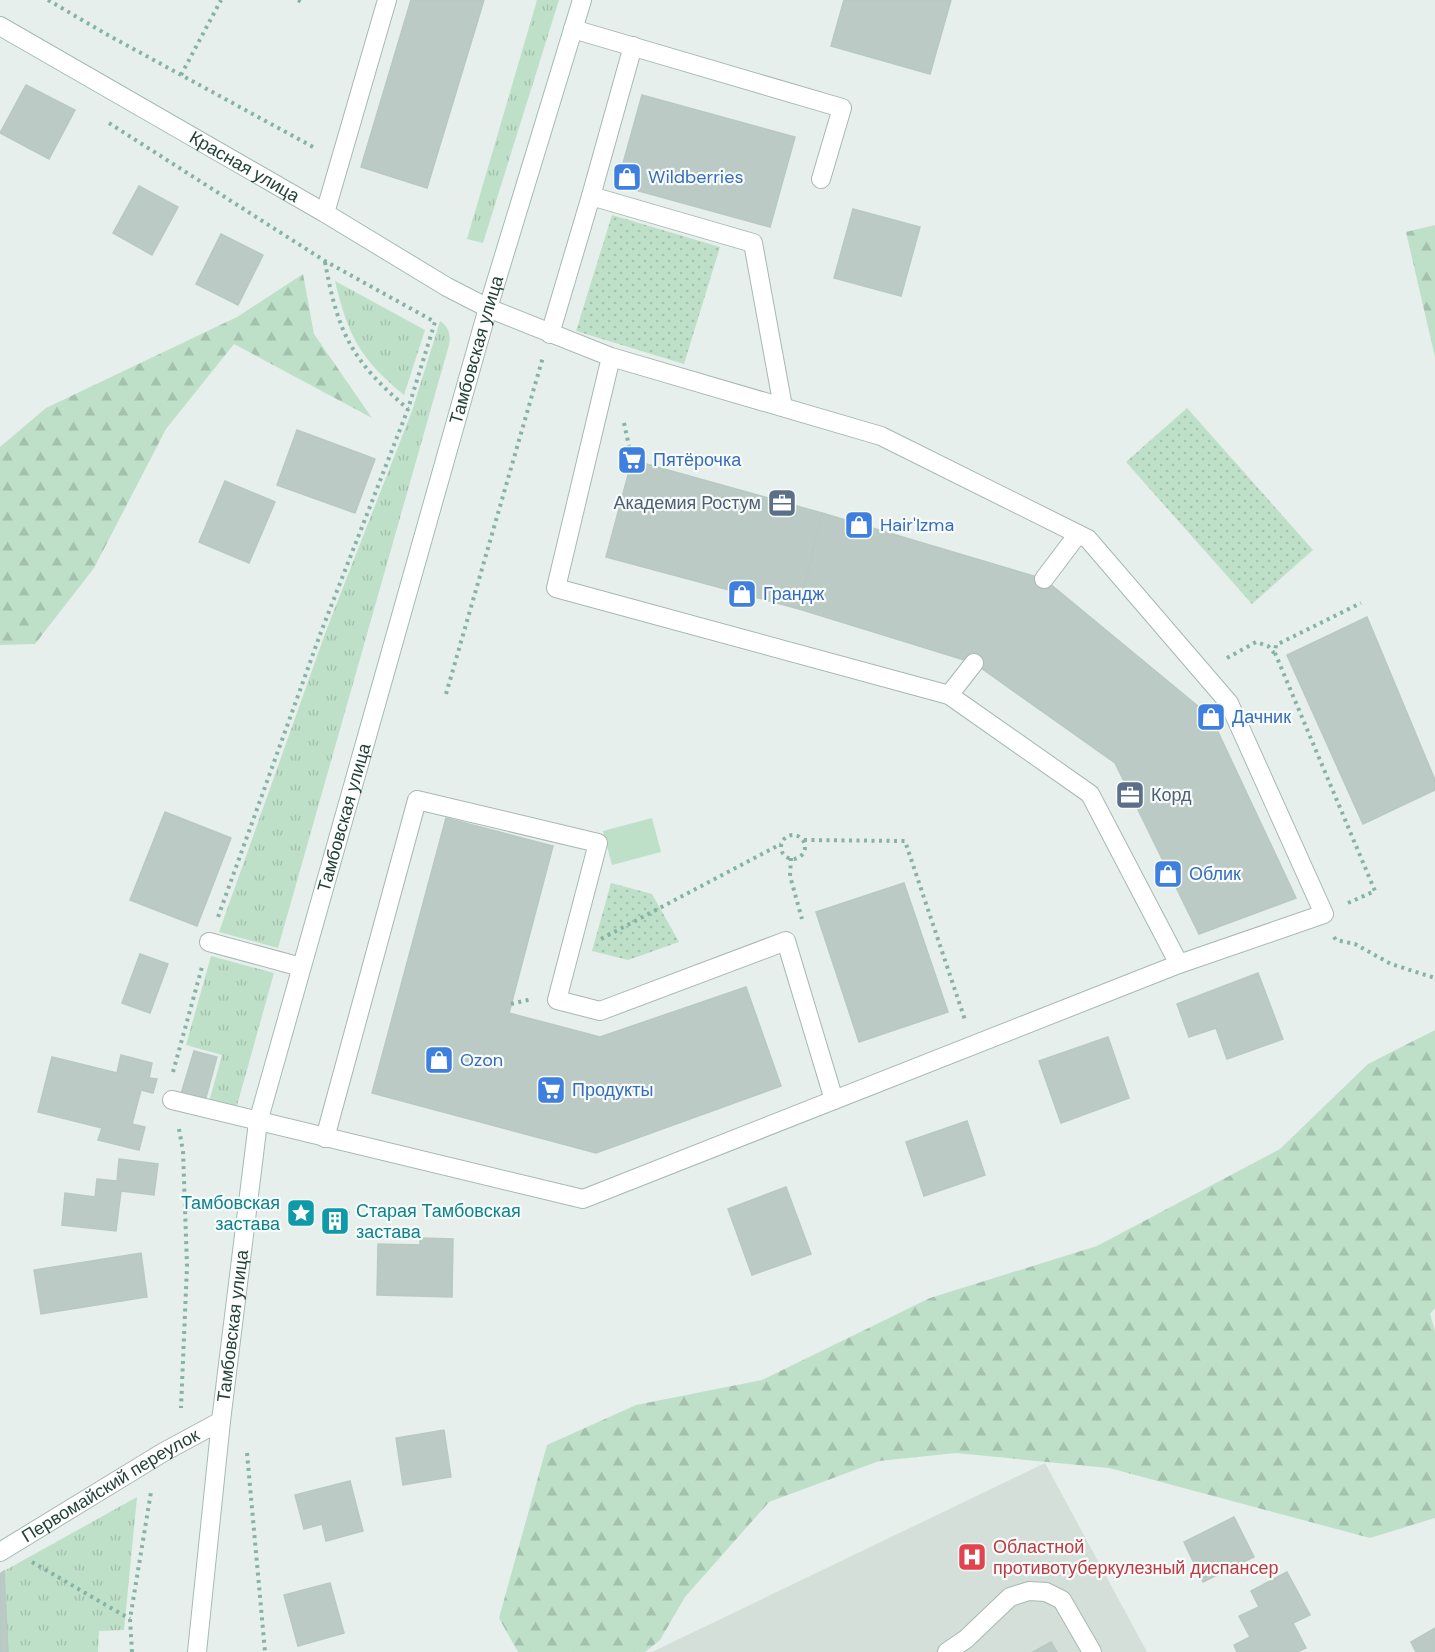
<svg xmlns="http://www.w3.org/2000/svg" width="1435" height="1652" viewBox="0 0 1435 1652" font-family="'DM Sans',sans-serif">
<style>
.built{fill:#d4dfda}
.grass{fill:url(#grass-tufts)}
.forest{fill:url(#forest-firs)}
.park{fill:url(#park-dots)}
.pitch{fill:#bfe0c8}
.building{fill:#bbcac4;stroke:#b8c9c2;stroke-width:1.5}
.lines{fill:none;stroke-linecap:round;stroke-linejoin:round}
.lane-casing{stroke:#a8b8b2;stroke-width:20}
.street-casing{stroke:#a8b8b2;stroke-width:20}
.secondary-casing{stroke:#a4bbb3;stroke-width:20}
.path{stroke:#86b3a5;stroke-width:4;stroke-dasharray:3 4.5;stroke-linecap:butt}
.lane{stroke:#fff;stroke-width:18}
.street{stroke:#fff;stroke-width:18}
.secondary{stroke:#fff;stroke-width:18}
.labels{text-anchor:middle;stroke-width:4.5;stroke-linejoin:round;paint-order:stroke}
.street-label{font-size:18px;fill:#24423a;stroke:#f7fbf9}
.shop-label{font-size:18px;fill:#366cbe;stroke:#f7fbf9;text-anchor:start}
.service-label{font-size:18px;fill:#4e5e75;stroke:#f7fbf9;text-anchor:end}
.culture-label{font-size:18px;fill:#0d838f;stroke:#f7fbf9;text-anchor:end}
.health-label{font-size:18px;fill:#be3a42;stroke:#f7fbf9;text-anchor:start}
</style>
<defs>
<pattern id="grass-tufts" width="24" height="20" patternUnits="userSpaceOnUse" patternTransform="scale(1.5)"><rect width="24" height="20" fill="#bfe0c8"/><path d="M3 7l-1-3M5 7V3M7 7l1-3M15 17l-1-3M17 17v-4M19 17l1-3" fill="none" stroke="#a4c1ad"/></pattern>
<pattern id="forest-firs" width="22" height="20" patternUnits="userSpaceOnUse" patternTransform="scale(1.5)"><rect width="22" height="20" fill="#bfe0c8"/><path d="M5 1l3.5 6h-7zM16 11l3.5 6h-7z" fill="#a4c1ad"/></pattern>
<pattern id="park-dots" width="8" height="8" patternUnits="userSpaceOnUse" patternTransform="scale(1.5)"><rect width="8" height="8" fill="#bfe0c8"/><path d="M2 2h.1M6 6h.1" fill="none" stroke="#a4c1ad" stroke-width="1.8" stroke-linecap="round"/></pattern>
</defs>
<rect width="100%" height="100%" fill="#e6efeb"/>
<path class="built" d="M1045,1463L1147,1652H652Z"/>
<g class="grass">
<path d="M537,0H559L483,243L467,239Z"/>
<path d="M335,281L425,330L404,395C360,359 348,336 335,281Z"/>
<path d="M440,321C449,327 451,335 449,345L278,948L219,932L326,631L412,411Z"/>
<path d="M211,956L274,973L236,1109L209,1102L222,1055L186,1045Z"/>
<path d="M137,1497L124,1630L99,1631L98,1652H8L4,1571Z"/>
</g>
<g class="forest">
<path d="M1435,225V357L1406,232Z"/>
<path d="M303,274L314,334L372,418L234,344L166,429L94,568L35,644L0,645V447L46,408L237,317Z"/>
<path d="M1435,1030V1308L1430,1314L1435,1331V1518L1370,1538L1109,1468L956,1453L879,1461L769,1502L685,1597L660,1640L645,1652H518L499,1618L547,1445L636,1405L762,1380L930,1298L1097,1246L1280,1149L1368,1064Z"/>
</g>
<g class="park">
<path d="M612,215L720,247L684,364L576,331Z"/>
<path d="M1187,408L1313,550L1252,604L1126,462Z"/>
<path d="M611,883L652,894L679,942L628,960L592,951Z"/>
</g>
<path class="pitch" d="M652,818L661,852L612,865L603,831Z"/>
<g class="building">
<path d="M411,0H484L427,188L361,167Z"/>
<path d="M844,0H951L930,74L831,46Z"/>
<path d="M26,85L75,110L49,159L0,133Z"/>
<path d="M642,95L795,137L770,227L617,185Z"/>
<path d="M139,186L178,207L152,255L113,233Z"/>
<path d="M853,209L920,227L901,296L834,278Z"/>
<path d="M221,234L263,255L238,305L196,284Z"/>
<path d="M297,430L375,459L355,513L277,485Z"/>
<path d="M632,460L822,513L799,609L606,557Z"/>
<path d="M225,481L275,502L249,563L199,542Z"/>
<path d="M822,513L1044,579L1211,717L1296,898L1199,934L1115,763L974,663L799,609Z"/>
<path d="M1367,617L1435,780V790L1363,824L1287,655Z"/>
<path d="M165,812L231,838L197,926L130,900Z"/>
<path d="M446,818L553,846L509,1013L600,1037L746,987L781,1086L596,1153L372,1093Z"/>
<path d="M904,883L948,1012L859,1042L816,912Z"/>
<path d="M140,954L168,964L150,1013L122,1003Z"/>
<path d="M1258,973L1283,1039L1227,1059L1216,1028L1189,1037L1177,1004Z"/>
<path d="M1108,1037L1129,1098L1061,1123L1039,1061Z"/>
<path d="M194,1051L217,1057L205,1101L181,1094Z"/>
<path d="M121,1055L152,1063L149,1078L157,1079L153,1093L141,1090L132,1124L145,1127L139,1150L98,1140L102,1128L38,1112L52,1057L117,1073Z"/>
<path d="M967,1121L985,1175L924,1196L906,1142Z"/>
<path d="M119,1159L158,1164L154,1195L121,1191L116,1231L62,1225L65,1193L95,1197L97,1179L117,1181Z"/>
<path d="M786,1187L811,1254L752,1275L728,1209Z"/>
<path d="M325,1209L349,1212L345,1234L322,1230Z"/>
<path d="M420,1238L453,1239L452,1297L377,1295L378,1244L420,1245Z"/>
<path d="M141,1253L147,1297L41,1314L34,1270Z"/>
<path d="M444,1430L451,1477L403,1485L396,1438Z"/>
<path d="M350,1481L363,1531L326,1541L322,1524L304,1529L295,1495Z"/>
<path d="M1234,1517L1254,1557L1203,1582L1184,1542Z"/>
<path d="M4,1571L8,1652H0V1574Z"/>
<path d="M1287,1572L1310,1615L1293,1623L1306,1648L1297,1652H1237L1234,1645L1250,1637L1239,1616L1259,1607L1251,1591Z"/>
<path d="M330,1583L344,1633L298,1646L284,1595Z"/>
<path d="M1435,1628V1652H1416L1411,1642Z"/>
<path d="M1051,1642L1057,1652H1033Z"/>
</g>
<g class="lines">
<g class="lane-casing">
<g id="lane">
<path d="M573,29L842,108L821,179"/>
<path d="M633,46L591,196L753,243L783,407"/>
<path d="M325,213L387,0"/>
<path d="M488,308L611,357L881,436L1088,539L1229,703L1324,914L1179,964L1090,794L949,695L556,588L611,357"/>
<path d="M550,334L591,196"/>
<path d="M1044,579L1078,534"/>
<path d="M949,695L974,663"/>
<path d="M209,942L301,967"/>
<path d="M172,1100L583,1199L1179,964"/>
<path d="M325,1138L417,800L598,843L557,1000L600,1011L786,941L834,1100"/>
<path d="M947,1652L966,1639L1010,1597L1029,1591L1046,1592L1062,1600L1092,1652"/>
</g>
</g>
<g class="street-casing">
<g id="street">
<path id="s1" d="M0,1552L162,1453L221,1421"/>
</g>
</g>
<g class="secondary-casing">
<g id="secondary">
<path id="s2" d="M0,26L325,213L447,287L488,308"/>
<path id="s3" d="M197,1652L221,1421L258,1122L488,308L582,0"/>
</g>
</g>
<g class="path">
<path d="M48,0L106,34L315,148"/>
<path d="M298,0L304,3"/>
<path d="M181,75L221,0"/>
<path d="M109,123L325,261L435,322L408,409L321,632L218,917"/>
<path d="M325,262C338,334 352,361 408,409"/>
<path d="M624,423L632,460"/>
<path d="M1227,658L1256,642L1268,646L1274,653"/>
<path d="M446,694L543,357"/>
<circle cx="793" cy="847" r="12"/>
<path d="M804,840L905,841L965,1020"/>
<path d="M791,858L790,876L802,919"/>
<path d="M1348,903L1375,891L1275,653L1276,645L1361,603"/>
<path d="M1334,937L1336,940L1355,944L1391,964L1435,978"/>
<path d="M601,939L781,844"/>
<path d="M511,1004L532,999"/>
<path d="M173,1072L202,967"/>
<path d="M179,1129L183,1151L187,1266L181,1408"/>
<path d="M247,1453L265,1652"/>
<path d="M32,1562L130,1619"/>
<path d="M132,1652L130,1619L151,1492"/>
</g>
<use href="#lane" class="lane"/>
<use href="#street" class="street"/>
<use href="#secondary" class="secondary"/>
</g>
<defs>
<g id="shop-square" transform="scale(1.5)"><rect x="-9" y="-9" width="18" height="18" rx="4" fill="#3f7fe0" stroke="#f7fbf9"/><path d="M-5-2.5h2.3a2.7 3.5 0 0 1 5.4 0H5L5.5 6h-11ZM-1.5-2.5h3a1.5 2.3 0 0 0-3 0Z" fill="#fff"/></g>
<g id="supermarket-square" transform="scale(1.5)"><rect x="-9" y="-9" width="18" height="18" rx="4" fill="#3f7fe0" stroke="#f7fbf9"/><path d="M-6-5.5h2.5l.6 2H6L4.5 2H-2.5L-4.4-4H-6ZM-1.5 3.2a1.3 1.3 0 1 0 .1 0ZM3 3.2a1.3 1.3 0 1 0 .1 0Z" fill="#fff"/></g>
<g id="office-square" transform="scale(1.5)"><rect x="-9" y="-9" width="18" height="18" rx="4" fill="#5c6f8a" stroke="#f7fbf9"/><path d="M-6-3h4V-5.5h4V-3h4V5H-6ZM-1-4.5V-3h2v-1.5ZM-6 0V1H6V0Z" fill="#fff"/></g>
<g id="sight-square" transform="scale(1.5)"><rect x="-9" y="-9" width="18" height="18" rx="4" fill="#0f9aa8" stroke="#f7fbf9"/><path d="M0-6L1.8-2.2L6-1.7L2.9 1.2L3.7 5.4L0 3.3L-3.7 5.4L-2.9 1.2L-6-1.7L-1.8-2.2Z" fill="#fff"/></g>
<g id="building-square" transform="scale(1.5)"><rect x="-9" y="-9" width="18" height="18" rx="4" fill="#0f9aa8" stroke="#f7fbf9"/><path d="M-4-6H4V6H1V3H-1V6H-4ZM-2.5-4.3h1.7v1.8h-1.7ZM.8-4.3h1.7v1.8H.8ZM-2.5-1h1.7V.8h-1.7ZM.8-1h1.7V.8H.8Z" fill="#fff"/></g>
<g id="hospital-square" transform="scale(1.5)"><rect x="-9" y="-9" width="18" height="18" rx="4" fill="#e0444e" stroke="#f7fbf9"/><path d="M-5-5h3v3.5h4V-5h3V5h-3V1.5h-4V5h-3Z" fill="#fff"/></g>
</defs>
<g fill-rule="evenodd">
<use href="#shop-square" x="627" y="177"/>
<use href="#supermarket-square" x="632" y="460"/>
<use href="#office-square" x="782" y="503"/>
<use href="#shop-square" x="859" y="525"/>
<use href="#shop-square" x="742" y="594"/>
<use href="#shop-square" x="1211" y="717"/>
<use href="#office-square" x="1130" y="795"/>
<use href="#shop-square" x="1168" y="874"/>
<use href="#shop-square" x="439" y="1060"/>
<use href="#supermarket-square" x="551" y="1090"/>
<use href="#sight-square" x="301" y="1213"/>
<use href="#building-square" x="335" y="1221"/>
<use href="#hospital-square" x="972" y="1557"/>
</g>
<g class="labels">
<g class="street-label">
<text dy="6" stroke="none"><textPath href="#s2" startOffset="282">Красная улица</textPath></text>
<text dy="6" stroke="none"><textPath href="#s3" startOffset="1336">Тамбовская улица</textPath></text>
<text dy="6" stroke="none"><textPath href="#s3" startOffset="850">Тамбовская улица</textPath></text>
<text dy="6" stroke="none"><textPath href="#s3" startOffset="328">Тамбовская улица</textPath></text>
<text dy="6" stroke="none"><textPath href="#s1" startOffset="129">Первомайский переулок</textPath></text>
</g>
<g class="shop-label">
<text x="648" y="183">Wildberries</text>
<text x="653" y="466">Пятёрочка</text>
<text x="880" y="531">Hair'Izma</text>
<text x="763" y="600">Грандж</text>
<text x="1232" y="723">Дачник</text>
<text x="1189" y="880">Облик</text>
<text x="460" y="1066">Ozon</text>
<text x="572" y="1096">Продукты</text>
</g>
<g class="service-label">
<text x="761" y="509">Академия Ростум</text>
<text x="1151" y="801" text-anchor="start">Корд</text>
</g>
<g class="culture-label">
<text x="280" y="1209">Тамбовская<tspan x="280" dy="21">застава</tspan></text>
<text x="356" y="1217" text-anchor="start">Старая Тамбовская<tspan x="356" dy="21">застава</tspan></text>
</g>
<g class="health-label">
<text x="993" y="1553">Областной<tspan x="993" dy="21">противотуберкулезный диспансер</tspan></text>
</g>
</g>
</svg>
